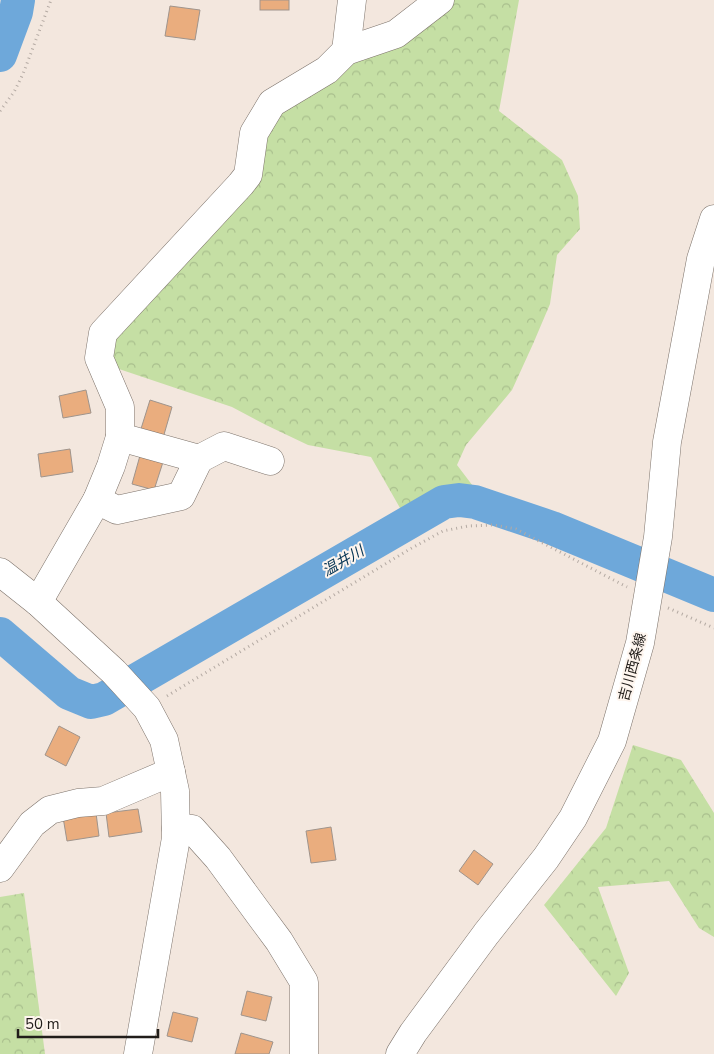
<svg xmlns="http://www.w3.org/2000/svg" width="714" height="1054" viewBox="0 0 714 1054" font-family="'Nunito Sans','Noto Sans JP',sans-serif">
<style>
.forest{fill:url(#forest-crowns)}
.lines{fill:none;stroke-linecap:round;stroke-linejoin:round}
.river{stroke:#6ea8da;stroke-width:34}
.building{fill:#eaad7e;stroke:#9f948c}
.minor-casing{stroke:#7d736b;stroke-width:29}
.major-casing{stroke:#7d736b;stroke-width:29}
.path{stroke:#b4aaa3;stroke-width:3;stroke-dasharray:1 4;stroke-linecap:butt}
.minor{stroke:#fff;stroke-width:28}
.major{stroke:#fff;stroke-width:28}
.labels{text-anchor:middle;stroke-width:4;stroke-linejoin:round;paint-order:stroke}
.street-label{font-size:14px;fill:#211d1a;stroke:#fef5ee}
.water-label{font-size:15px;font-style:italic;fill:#043454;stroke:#fef5ee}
</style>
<defs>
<pattern id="forest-crowns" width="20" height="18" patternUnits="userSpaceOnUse" patternTransform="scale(1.25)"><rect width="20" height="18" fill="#c5dfa4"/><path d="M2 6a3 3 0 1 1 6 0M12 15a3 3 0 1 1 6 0" fill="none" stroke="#a9bf8d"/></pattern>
</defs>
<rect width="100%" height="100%" fill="#f3e7de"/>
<g class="forest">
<path d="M454,0H519L499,111L562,160L578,196L580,229L557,255L550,304L533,344L512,390L466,445L457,465L479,494L448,497L404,515L371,457L308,445L266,425L232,407L113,367L111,334L250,188L267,115L324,76L410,37Z"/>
<path d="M633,745L681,760L714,813V937L699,928L669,881L598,887L629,973L616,996L544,905L606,828Z"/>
<path d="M24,893L45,1054H0V897Z"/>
</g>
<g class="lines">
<g class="river">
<path d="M0,55L16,12L18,0"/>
<path d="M0,634L69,693L91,702L104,699L444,502L459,500L475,502L552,528L714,595"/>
</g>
</g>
<g class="building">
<rect x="260" y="0" width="29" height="10"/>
<path d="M170,6L200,10L195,40L165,36Z"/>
<path d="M86,390L91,413L63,418L59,396Z"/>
<path d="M150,400L172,407L163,438L140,432Z"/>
<path d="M70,449L73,472L41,477L38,454Z"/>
<path d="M141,452L164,459L154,490L132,484Z"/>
<path d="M59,726L80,737L66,766L45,755Z"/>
<path d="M138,809L142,832L109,837L106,813Z"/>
<path d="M96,813L99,836L67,841L63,817Z"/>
<path d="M331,827L336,860L311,863L306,831Z"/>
<path d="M474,850L493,864L478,885L459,871Z"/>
<path d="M247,991L272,997L266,1021L241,1015Z"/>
<path d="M173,1012L198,1018L192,1042L167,1036Z"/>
<path d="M241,1033L273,1042L269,1054H235Z"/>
</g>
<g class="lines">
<g class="minor-casing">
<g id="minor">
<path d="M346,51L352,0"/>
<path d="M120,437L199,459L224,446L270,461"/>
<path d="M97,500L117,510L181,496L199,459"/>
<path d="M0,572L38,602L114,672L147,708L164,740L175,791L176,838L138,1054"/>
<path d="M38,602L97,500L111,466L120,437V407L99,358L103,333L241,184L248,175L254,133L272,103L327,70L346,51L396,34L440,0"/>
<path d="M176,828L192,829L218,858L259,914L279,941L304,982V1054"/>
<path d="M0,868L32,824L50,810L78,803L103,801L171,772"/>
</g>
</g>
<g class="major-casing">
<path id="major" d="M400,1054L413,1033L486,934L546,858L573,818L612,741L640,643L658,537L667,442L701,259L714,219"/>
</g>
<g class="path">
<path d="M0,111L14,92L23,74L51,0"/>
<path d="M668,608L714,628"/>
<path d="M167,696L410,549L443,531L468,526L493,525L516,529L627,587"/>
</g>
<use href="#minor" class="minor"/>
<use href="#major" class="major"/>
</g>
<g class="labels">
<g class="street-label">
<text transform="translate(632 667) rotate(-75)" y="5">吉川西条線</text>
</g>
<g class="water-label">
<text transform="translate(343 561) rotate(-30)" y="5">温井川</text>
</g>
</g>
<path d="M18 1029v8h140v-8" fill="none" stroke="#211d1a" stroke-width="2.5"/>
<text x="25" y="1029" font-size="15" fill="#211d1a" stroke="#fef5ee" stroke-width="4" paint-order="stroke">50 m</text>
</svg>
